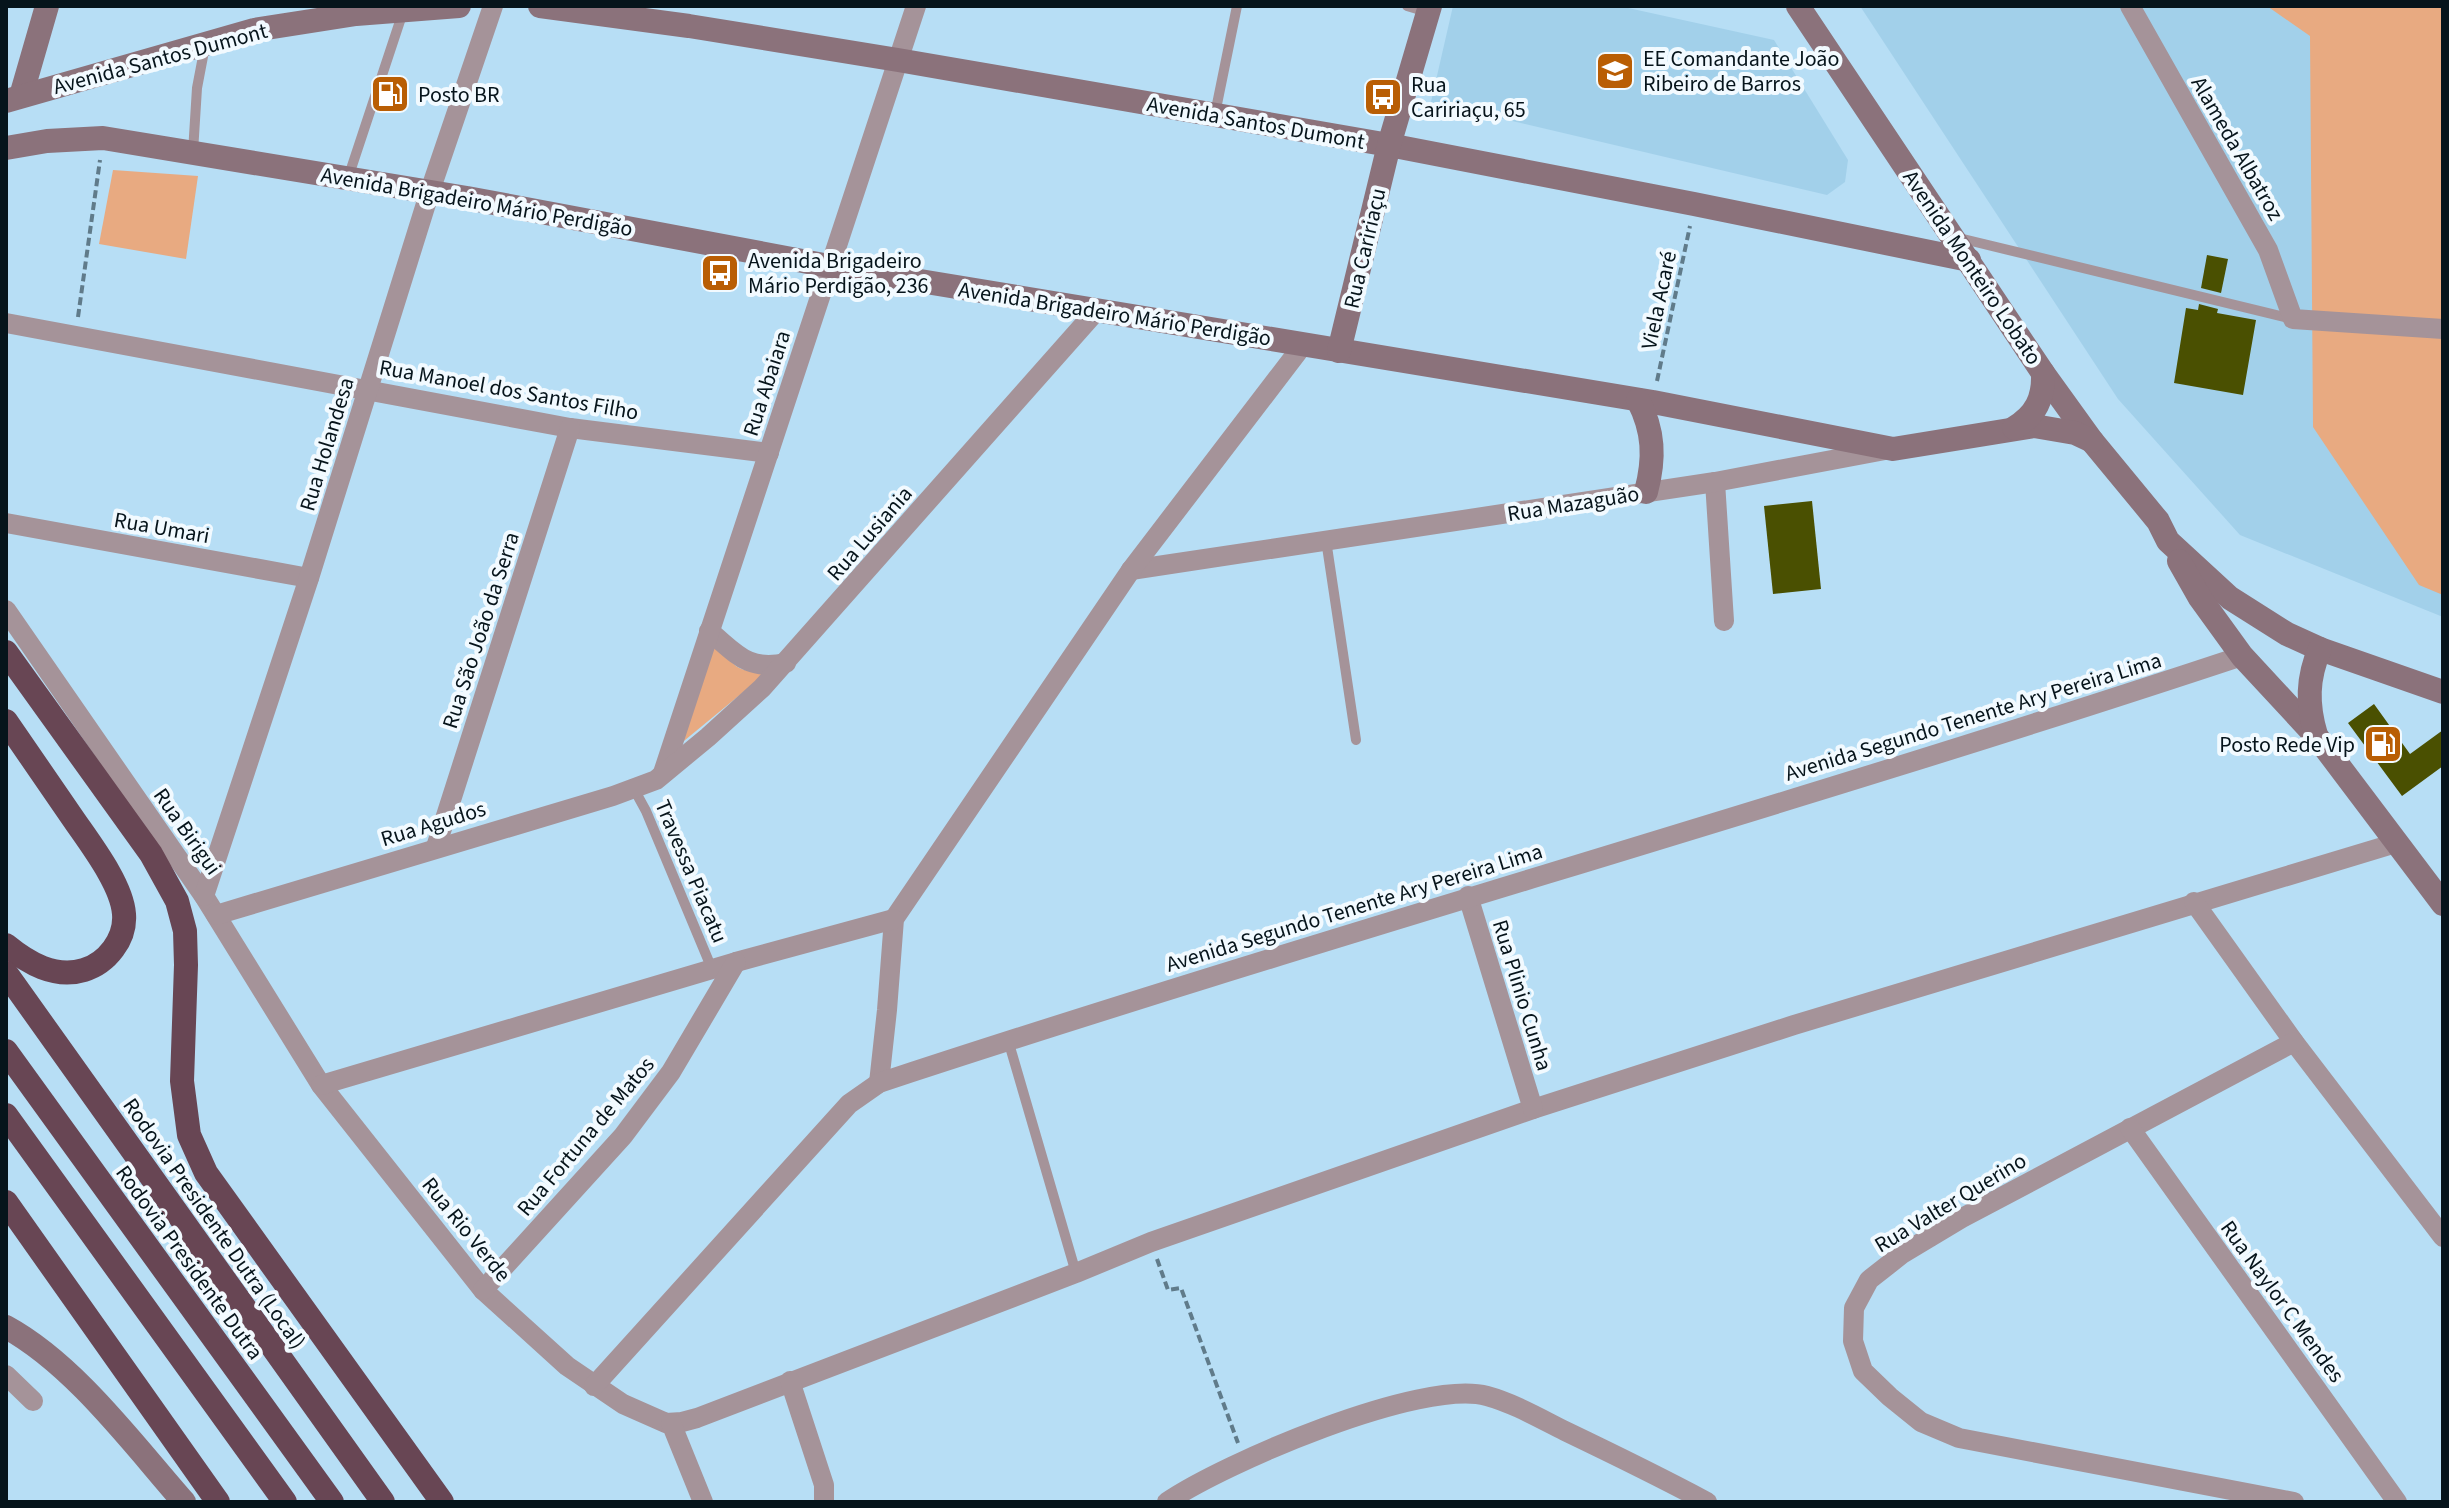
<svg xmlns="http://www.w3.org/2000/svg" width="2449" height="1508" viewBox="0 0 2449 1508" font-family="'Source Sans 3',sans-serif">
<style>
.built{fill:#a2d0ea}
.green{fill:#e8aa81}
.building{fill:#4a5001}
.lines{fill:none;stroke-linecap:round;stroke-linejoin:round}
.path{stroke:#607b8a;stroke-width:4;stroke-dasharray:8 4;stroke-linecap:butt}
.lane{stroke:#a59399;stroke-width:10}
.street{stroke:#a59399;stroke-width:20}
.secondary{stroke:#8b727b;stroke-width:24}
.highway{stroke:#684654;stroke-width:24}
.labels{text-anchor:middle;stroke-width:8;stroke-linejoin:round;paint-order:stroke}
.street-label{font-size:22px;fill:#06141b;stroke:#f2faff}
.poi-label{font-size:22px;fill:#06141b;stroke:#f2faff;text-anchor:start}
</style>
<rect width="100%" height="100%" fill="#b7def5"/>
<g class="built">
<path d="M1453,6H1619L1774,40L1848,160L1845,182L1827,195L1431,102Z"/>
<path d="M1860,6H2443V617L2240,535L2118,399Z"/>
</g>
<g class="green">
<path d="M2267,6H2443V595L2419,585L2313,427L2310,36Z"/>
<path d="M113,170L198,176L186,259L99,244Z"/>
<path d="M714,636C731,663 735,676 770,670L679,745Z"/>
</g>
<g class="building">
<path d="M2207,255L2228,259L2221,293L2201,288Z"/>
<path d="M2199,304L2218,309L2217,313L2256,320L2243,395L2174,383L2186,308L2198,310Z"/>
<path d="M1812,501L1821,589L1773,594L1764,506Z"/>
<path d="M2374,704L2410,754L2443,730V766L2402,796L2348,723Z"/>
</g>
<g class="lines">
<g class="path">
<path d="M78,317L100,160"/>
<path d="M1657,381L1690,226"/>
<path d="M1157,1259L1168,1290L1181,1288L1238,1443"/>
</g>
<g class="lane">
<path d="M1407,6L1427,12"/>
<path d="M1215,114L1237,6"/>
<path d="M193,152L197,88L205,46"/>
<path d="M348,178L403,12"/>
<path d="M1959,238L2293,319"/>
<path d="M1326,540L1356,740"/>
<path d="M634,789L646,811L712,969"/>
<path d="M1008,1040L1076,1273"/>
</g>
<g class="street">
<path d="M2130,6L2268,250L2293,319L2443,329"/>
<path d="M6,323L570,428L769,453"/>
<path d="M1715,482L1724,621"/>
<path d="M6,523L309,578"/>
<path d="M1131,570L1715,482L1885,450"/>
<path d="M6,610L204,896L321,1085L483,1290L567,1366L623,1404L666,1423L682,1422L697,1418L1076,1273L1151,1242L1533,1109L1794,1025L2396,843"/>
<path d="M709,631C737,654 747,671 786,663"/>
<path d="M663,773L916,6"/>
<path d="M436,847L570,428"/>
<path d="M204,896L309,578L430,191L493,6"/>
<path d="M1468,896L1533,1109"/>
<path d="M2194,902L2294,1042L2443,1237"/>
<path d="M216,915L613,796L656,780L708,737L762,688L1097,310"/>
<path d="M2294,1042L1962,1218L1902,1254L1869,1280L1854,1308L1853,1341L1863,1371L1890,1397L1921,1422L1959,1438L2294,1502"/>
<path d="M879,1083L887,1010L894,919L1131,570L1303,345"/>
<path d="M321,1085L736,962L894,919"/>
<path d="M2130,1128L2397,1502"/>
<path d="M483,1290L623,1136L671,1072L736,962"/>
<path d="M6,1375L33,1401"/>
<path d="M790,1381L824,1485V1502"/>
<path d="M594,1386L849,1104L879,1083C1331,934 1790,806 2242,656"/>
<path d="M671,1423L703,1502"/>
<path d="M1167,1502C1224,1463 1422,1378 1487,1396C1513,1403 1541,1419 1565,1431C1613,1454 1660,1477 1707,1502"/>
</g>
<g class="secondary">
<path d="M540,6L689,26L898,60L1389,145L1694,204L1969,260"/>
<path d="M1798,6L2043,373L2092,441L2158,521L2168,541L2230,598L2287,634L2320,649L2443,692"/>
<path d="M21,96L47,6"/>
<path d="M6,101L254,30L356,14L459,6"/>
<path d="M6,148L47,141L103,138L467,198L829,266L1653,402L1893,449L2034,426L2075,433L2092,441"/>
<path d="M1339,351L1389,145L1430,6"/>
<path d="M1638,400C1654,431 1655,458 1646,492"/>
<path d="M2014,428C2036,415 2044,398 2043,373"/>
<path d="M2179,561L2200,598L2242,656L2317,737L2443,904"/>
<path d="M2316,735C2307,705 2307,678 2320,649"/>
<path d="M6,1327C74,1364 133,1444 184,1502"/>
</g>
<g class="highway">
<path d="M6,652L151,854L177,901L185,931L186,965L182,1081L189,1135L206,1173L442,1502"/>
<path d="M6,721C28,753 50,785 72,817C89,842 122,884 124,914C126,939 107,963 84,970C55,979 28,963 6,945"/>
<path d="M6,973L383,1502"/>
<path d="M6,1051L332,1502"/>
<path d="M6,1115L285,1502"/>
<path d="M6,1202L218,1502"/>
</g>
</g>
<defs>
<g id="school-square" transform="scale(2)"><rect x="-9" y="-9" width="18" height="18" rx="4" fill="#b95e04" stroke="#f2faff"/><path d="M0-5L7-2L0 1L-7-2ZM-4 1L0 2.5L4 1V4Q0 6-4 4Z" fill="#fff"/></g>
<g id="fuel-square" transform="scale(2)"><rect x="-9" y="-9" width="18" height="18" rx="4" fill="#b95e04" stroke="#f2faff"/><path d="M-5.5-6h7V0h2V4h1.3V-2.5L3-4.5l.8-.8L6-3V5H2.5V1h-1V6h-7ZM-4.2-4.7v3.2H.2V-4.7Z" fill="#fff"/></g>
<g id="bus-square" transform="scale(2)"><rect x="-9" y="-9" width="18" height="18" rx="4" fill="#b95e04" stroke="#f2faff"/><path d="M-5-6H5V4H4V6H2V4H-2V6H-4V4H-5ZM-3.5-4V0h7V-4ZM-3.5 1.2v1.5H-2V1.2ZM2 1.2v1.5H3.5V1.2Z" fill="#fff"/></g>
</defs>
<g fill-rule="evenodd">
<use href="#school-square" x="1615" y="71"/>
<use href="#fuel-square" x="390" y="94"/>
<use href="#bus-square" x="1383" y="97"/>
<use href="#bus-square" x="720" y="273"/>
<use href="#fuel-square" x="2383" y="744"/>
</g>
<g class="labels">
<g class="street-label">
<text transform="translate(160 58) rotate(-15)" y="8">Avenida Santos Dumont</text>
<text transform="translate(1256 122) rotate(10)" y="8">Avenida Santos Dumont</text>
<text transform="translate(2238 148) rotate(60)" y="8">Alameda Albatroz</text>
<text transform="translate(477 201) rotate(10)" y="8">Avenida Brigadeiro Mário Perdigão</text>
<text transform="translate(1364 248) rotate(-77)" y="8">Rua Caririaçu</text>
<text transform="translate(1973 267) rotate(56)" y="8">Avenida Monteiro Lobato</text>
<text transform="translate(1658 300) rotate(-78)" y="8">Viela Acaré</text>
<text transform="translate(1115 313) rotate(9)" y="8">Avenida Brigadeiro Mário Perdigão</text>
<text transform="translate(766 383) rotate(-72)" y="8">Rua Abaiara</text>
<text transform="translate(509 389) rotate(10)" y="8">Rua Manoel dos Santos Filho</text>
<text transform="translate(326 444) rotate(-73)" y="8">Rua Holandesa</text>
<text transform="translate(1573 503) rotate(-9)" y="8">Rua Mazaguão</text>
<text transform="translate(162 527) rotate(10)" y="8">Rua Umari</text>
<text transform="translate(869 533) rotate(-49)" y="8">Rua Lusiania</text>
<text transform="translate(480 630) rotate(-72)" y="8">Rua São João da Serra</text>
<text transform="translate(1973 716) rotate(-17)" y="8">Avenida Segundo Tenente Ary Pereira Lima</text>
<text transform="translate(433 823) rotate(-17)" y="8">Rua Agudos</text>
<text transform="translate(188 831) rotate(55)" y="8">Rua Birigui</text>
<text transform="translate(692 871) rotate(67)" y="8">Travessa Piacatu</text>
<text transform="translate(1354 907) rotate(-17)" y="8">Avenida Segundo Tenente Ary Pereira Lima</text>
<text transform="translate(1523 995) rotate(73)" y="8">Rua Plinio Cunha</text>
<text transform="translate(585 1136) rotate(-50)" y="8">Rua Fortuna de Matos</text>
<text transform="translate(1950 1202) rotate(-31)" y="8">Rua Valter Querino</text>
<text transform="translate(215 1223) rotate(55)" y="8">Rodovia Presidente Dutra (Local)</text>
<text transform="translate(467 1229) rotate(51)" y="8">Rua Rio Verde</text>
<text transform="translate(190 1262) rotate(54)" y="8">Rodovia Presidente Dutra</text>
<text transform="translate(2283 1301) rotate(54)" y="8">Rua Naylor C Mendes</text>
</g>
<g class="poi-label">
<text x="1643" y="66">EE Comandante João<tspan x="1643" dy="25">Ribeiro de Barros</tspan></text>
<text x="1411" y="92">Rua<tspan x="1411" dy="25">Caririaçu, 65</tspan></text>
<text x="418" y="102">Posto BR</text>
<text x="748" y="268">Avenida Brigadeiro<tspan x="748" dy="25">Mário Perdigão, 236</tspan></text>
<text x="2355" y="752" text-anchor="end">Posto Rede Vip</text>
</g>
</g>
<rect width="2449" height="1508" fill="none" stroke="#06141b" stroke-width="16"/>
</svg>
